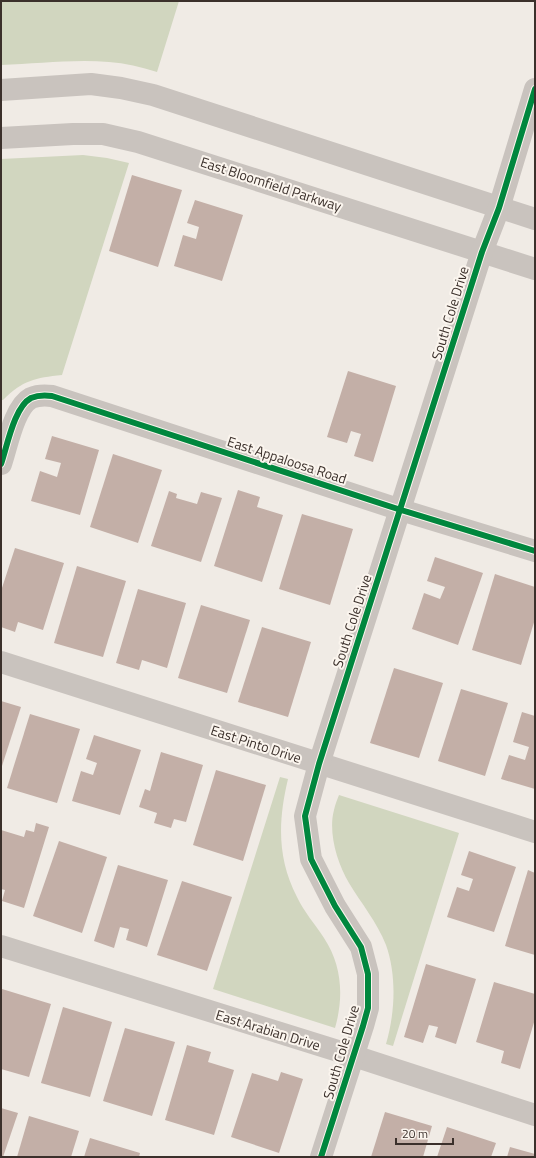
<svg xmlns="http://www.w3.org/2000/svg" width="536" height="1158" viewBox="0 0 536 1158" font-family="'Titillium Web',sans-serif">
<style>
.green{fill:#d1d6bf}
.building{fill:#c3afa7}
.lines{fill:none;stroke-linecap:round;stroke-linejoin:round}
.minor{stroke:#c9c3be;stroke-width:22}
.cycleway-casing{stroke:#fbf5ee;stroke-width:8}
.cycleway{stroke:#00873e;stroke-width:6}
.labels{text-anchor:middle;stroke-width:4;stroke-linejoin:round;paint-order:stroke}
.street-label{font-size:14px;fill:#3b302b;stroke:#fbf5ee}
</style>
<rect width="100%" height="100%" fill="#f0ebe5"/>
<g class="green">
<path d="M1,1H179L157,72C141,67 125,63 109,62C73,59 36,64 1,65Z"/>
<path d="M83,155L107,158L129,163L62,375C35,378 23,380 3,400H1V159Z"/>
<path d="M280,777L288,779C278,821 277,858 297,897C304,912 315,924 324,938C342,965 344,997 335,1028L213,989Z"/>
<path d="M339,795L459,833L393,1046L386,1044C395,1013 397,976 386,945C377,922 361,903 349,883C337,863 328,832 334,810C335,805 337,800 339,795Z"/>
</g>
<g class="building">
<path d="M132,175L182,190L158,267L109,251Z"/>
<path d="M195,200L243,215L222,281L174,266L183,235L196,239L199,227L187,223Z"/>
<path d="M348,371L396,386L373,462L354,456L361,434L351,431L347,443L327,437Z"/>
<path d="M52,436L99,450L80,515L31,501L40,471L57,477L61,463L45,459Z"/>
<path d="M113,454L162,470L138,543L90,527Z"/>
<path d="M238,490L260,497L257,507L283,515L262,582L214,566Z"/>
<path d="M169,491L177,494L176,498L197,504L201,492L222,498L201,562L151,546Z"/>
<path d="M302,514L353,529L330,605L279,589Z"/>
<path d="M15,548L64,563L43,630L18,622L15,632L1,627V591Z"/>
<path d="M435,557L483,573L458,645L412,629L424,593L440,599L445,587L427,581Z"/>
<path d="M77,566L126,581L103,657L54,643Z"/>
<path d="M495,574L535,587V619L521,665L472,650Z"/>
<path d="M138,589L186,603L167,668L142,660L139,670L116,663Z"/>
<path d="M201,605L250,620L227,693L178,678Z"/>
<path d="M262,627L311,642L288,717L238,702Z"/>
<path d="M394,668L443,683L419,758L370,743Z"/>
<path d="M461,689L508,703L485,776L438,761Z"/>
<path d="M1,701L21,707L1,769Z"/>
<path d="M522,712L535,716V789L501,779L509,755L525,760L529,747L513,742Z"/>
<path d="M30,714L80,729L57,803L7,788Z"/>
<path d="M94,735L141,750L120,815L72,801L81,771L93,775L97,763L86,759Z"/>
<path d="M161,752L203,765L186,822L174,819L171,828L154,823L157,813L139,807L145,789L150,791Z"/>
<path d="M216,770L266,785L243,861L193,845Z"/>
<path d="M36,823L49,827L24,908L2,901L5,890L1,889V830L24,837L26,830L34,832Z"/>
<path d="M59,841L107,857L82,933L33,916Z"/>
<path d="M469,851L516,867L494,932L447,917L457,887L469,891L473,879L461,875Z"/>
<path d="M118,865L168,880L147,947L126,940L129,929L120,927L114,948L94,941Z"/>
<path d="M528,870L535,873V955L505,946Z"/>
<path d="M182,881L232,897L207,971L157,955Z"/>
<path d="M426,964L476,979L456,1044L435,1037L438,1027L429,1025L423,1043L404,1037Z"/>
<path d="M494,982L535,994V1019L520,1069L501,1063L504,1051L476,1042Z"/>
<path d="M2,989L51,1004L29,1077L1,1069Z"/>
<path d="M63,1007L112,1022L90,1097L41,1083Z"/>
<path d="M125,1028L175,1042L152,1116L103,1101Z"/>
<path d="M187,1045L211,1052L208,1062L234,1070L214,1135L165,1120Z"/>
<path d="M281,1072L303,1079L279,1153L231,1137L252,1073L278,1081Z"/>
<path d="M1,1108L18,1113L3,1157H1Z"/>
<path d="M385,1112L432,1126L423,1157H371Z"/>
<path d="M29,1116L79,1131L71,1157H17Z"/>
<path d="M447,1127L496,1143L491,1157H437Z"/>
<path d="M90,1138L140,1153L139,1157H84Z"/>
<path d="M510,1147L535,1154V1157H507Z"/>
</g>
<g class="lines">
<g class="minor">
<path d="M1,90L91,84L121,88L153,95L535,219"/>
<path d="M1,138L73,134H103L138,142L535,269"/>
<path d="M1,464C7,447 14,407 31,398C38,395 45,395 52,396L401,510L535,551"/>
<path d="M1,662L535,832"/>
<path d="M1,946L354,1056L535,1115"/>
<path d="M321,1157L363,1026L368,1008V974L361,947L335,906L311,859L305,816L319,764L482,252L499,208L535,89"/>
</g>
<g class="cycleway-casing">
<g id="cycleway">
<path d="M1,464C7,447 14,407 31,398C38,395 45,395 52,396L401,510L535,551"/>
<path d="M321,1157L363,1026L368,1008V974L361,947L335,906L311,859L305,816L319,764L482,252L499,208L535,89"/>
</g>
</g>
<use href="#cycleway" class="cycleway"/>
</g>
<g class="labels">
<g class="street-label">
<text transform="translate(271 184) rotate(18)" y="5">East Bloomfield Parkway</text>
<text transform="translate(450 313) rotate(-73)" y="5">South Cole Drive</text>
<text transform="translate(287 460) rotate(18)" y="5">East Appaloosa Road</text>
<text transform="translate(352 621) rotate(-72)" y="5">South Cole Drive</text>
<text transform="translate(256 744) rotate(18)" y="5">East Pinto Drive</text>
<text transform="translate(268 1030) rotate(17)" y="5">East Arabian Drive</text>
<text transform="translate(341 1052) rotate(-74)" y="5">South Cole Drive</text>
</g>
</g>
<rect width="536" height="1158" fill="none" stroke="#3b302b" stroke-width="4"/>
<path d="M396 1138v6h57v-6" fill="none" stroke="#3b302b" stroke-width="2"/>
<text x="402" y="1138" font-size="12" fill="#3b302b" stroke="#fbf5ee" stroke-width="3" paint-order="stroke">20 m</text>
</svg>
